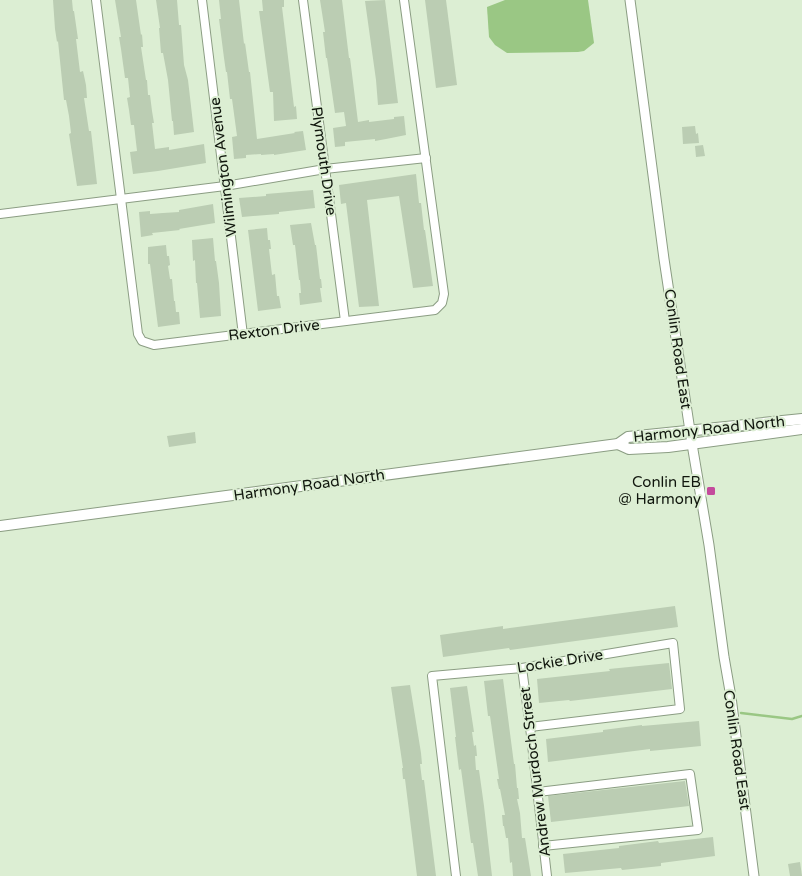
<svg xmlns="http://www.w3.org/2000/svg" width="802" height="876" viewBox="0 0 802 876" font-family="'Varela Round',sans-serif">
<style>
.water{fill:#9ac784}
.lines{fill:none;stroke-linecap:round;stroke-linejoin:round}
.stream{stroke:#9ac784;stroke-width:2.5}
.building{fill:#bbcdb3}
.minor-casing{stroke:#8b9d83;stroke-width:10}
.tertiary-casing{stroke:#8b9d83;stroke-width:11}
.secondary-casing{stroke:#8b9d83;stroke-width:12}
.minor{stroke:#fff;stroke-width:8}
.tertiary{stroke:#fff;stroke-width:9}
.secondary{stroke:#fff;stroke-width:10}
.poi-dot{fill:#c44a9c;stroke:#dceed3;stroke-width:2}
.labels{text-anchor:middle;stroke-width:4;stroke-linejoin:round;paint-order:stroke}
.street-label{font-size:15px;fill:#10160d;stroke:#dceed3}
.poi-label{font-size:15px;fill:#10160d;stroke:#dceed3;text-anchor:end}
</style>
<rect width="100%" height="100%" fill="#dceed3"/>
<path class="water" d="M505,0H588L594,43L584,51L578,52L507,53L495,45L489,37L487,7Z"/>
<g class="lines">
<path class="stream" d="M741,713L792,719L802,716"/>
</g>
<g class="building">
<path d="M53,0H72L73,11H74L78,39H76L80,72L83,71L86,85L87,98H84L89,131H91L97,184L77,186L69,134L71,133L69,116L66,100H64L58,41L57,42L55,29Z"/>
<path d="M115,0H136L141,35L142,34L143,47H141L146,80H147L148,95H150L152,111L154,123H152L155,149L169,147V150L204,144L206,163L158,171L133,174L130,152L137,151L134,125H131L129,110L127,98L130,97L128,78H125L121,49L119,37H121Z"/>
<path d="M156,0H177L179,25H181L184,65L188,80L194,132L174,135L173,121H172L168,80L163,53H161L159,28H160Z"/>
<path d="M219,0H239L244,44L245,43L249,72H250L257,139L295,133L294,132L303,131L306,150L274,155V154L261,155V154L246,155V158L234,159L232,137L237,136L232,99H230L227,72H226L224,58L219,19H221Z"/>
<path d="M262,0H284V7H282L294,107L296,106L297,119L274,121L273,92H270L259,11H263Z"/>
<path d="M320,0H342L349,58H350L358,122L369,120V122L394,119V117L404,116L406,135L386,139L375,141V139L345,142V146L335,147L333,128L346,126L344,112L335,113L327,58H326L323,32H325Z"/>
<path d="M385,0L398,103L378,105L376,80L365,1Z"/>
<path d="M425,0H446L457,85L436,88Z"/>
<path d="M695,126L696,134L698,133L699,143L683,144L682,127Z"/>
<path d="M703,145L705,156L696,157L695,146Z"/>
<path d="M416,174L419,203H421L424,230H425L433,286L413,288L399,196L367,200L379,306L359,307L346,203L341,204L339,185Z"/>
<path d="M313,190L315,208L279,212V214L242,217L239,198L266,196V194Z"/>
<path d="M213,204L215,223L179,229L180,230L152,233L153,235L141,237L139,212L150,211V214L163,213L179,212V210Z"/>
<path d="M311,223L315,245H316L320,279H321L322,288H320L322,302L300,305L299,293H301L300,280H299L295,245H293L290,225Z"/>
<path d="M267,228L268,240H270L271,249H269L272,275L275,274L277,296H279L281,308L258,311L248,230Z"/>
<path d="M213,238L215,261H216L219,283L221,316L200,318L197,283H196L195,260L193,261L192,240Z"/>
<path d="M166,245L167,256H169L170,265L168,266L170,279H172L174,301H175L176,312H179L180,324L158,327L150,264H148V247Z"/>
<path d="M195,432L196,443L169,447L167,436Z"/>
<path d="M675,606L678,627L510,650L509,648L443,657L440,635L503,626V629Z"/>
<path d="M669,663L672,689L570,701L569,700L539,703L537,679L610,671L609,669Z"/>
<path d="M503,679L514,764H515L517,788H518L519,799H517L520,813L522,838H525L531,876H513L512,862L510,863L508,838H506L504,826H503L502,815H505L500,789H499L497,779H499L490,716H488L484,681Z"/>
<path d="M410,685L421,753L422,764H420L422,780H424L436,876H417L405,779H403L402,768H403L391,687Z"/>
<path d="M467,686L474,732H472L474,746L476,745L477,756H475L476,770H479L484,806L492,876H478L473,843H471L461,769L459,770L455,737H456L450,688Z"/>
<path d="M699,721L701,746L650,751V749L548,762L546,739L603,732V730L642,725V726Z"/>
<path d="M685,781L689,806L551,822L548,796Z"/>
<path d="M713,837L715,856L661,863V866L622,870L621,868L565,873L563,854L619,848V846L658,841L659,843Z"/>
<path d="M800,862L802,876H790L788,864Z"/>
</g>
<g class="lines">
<g class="minor-casing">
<g id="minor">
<path d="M96,0L138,334L142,341L154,345L435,310L442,303L444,294L404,0"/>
<path d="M202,0L243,335"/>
<path d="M303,0L345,321"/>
<path d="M0,214L225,186L325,169L426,158"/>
<path d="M522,668L530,727L547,876"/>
<path d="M538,792L690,774L698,830L543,846"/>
<path d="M456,876L432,676L522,668L673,643L680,709L530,727"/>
</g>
</g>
<g class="tertiary-casing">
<path id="tertiary" d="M630,0L664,259L692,444L709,545L724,657L731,697L754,876"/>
</g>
<g class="secondary-casing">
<g id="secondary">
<path d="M618,444L629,449L668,447L802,429"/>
<path d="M0,526L618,444L628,437L802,419"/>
</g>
</g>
<use href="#minor" class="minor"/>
<use href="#tertiary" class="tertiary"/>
<use href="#secondary" class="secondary"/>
</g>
<rect class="poi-dot" x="706" y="486" width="10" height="10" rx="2.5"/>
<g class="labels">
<g class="street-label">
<text transform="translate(324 161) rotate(82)" y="5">Plymouth Drive</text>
<text transform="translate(223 167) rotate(-97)" y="5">Wilmington Avenue</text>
<text transform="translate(274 330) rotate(-7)" y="5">Rexton Drive</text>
<text transform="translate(678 349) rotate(82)" y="5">Conlin Road East</text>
<text transform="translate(709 429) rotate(-6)" y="5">Harmony Road North</text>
<text transform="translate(309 485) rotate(-8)" y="5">Harmony Road North</text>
<text transform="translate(560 661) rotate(-9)" y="5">Lockie Drive</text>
<text transform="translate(737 750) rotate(82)" y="5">Conlin Road East</text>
<text transform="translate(535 772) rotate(-97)" y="5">Andrew Murdoch Street</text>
</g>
<g class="poi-label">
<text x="701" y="487">Conlin EB<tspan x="701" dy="17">@ Harmony</tspan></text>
</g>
</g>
</svg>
